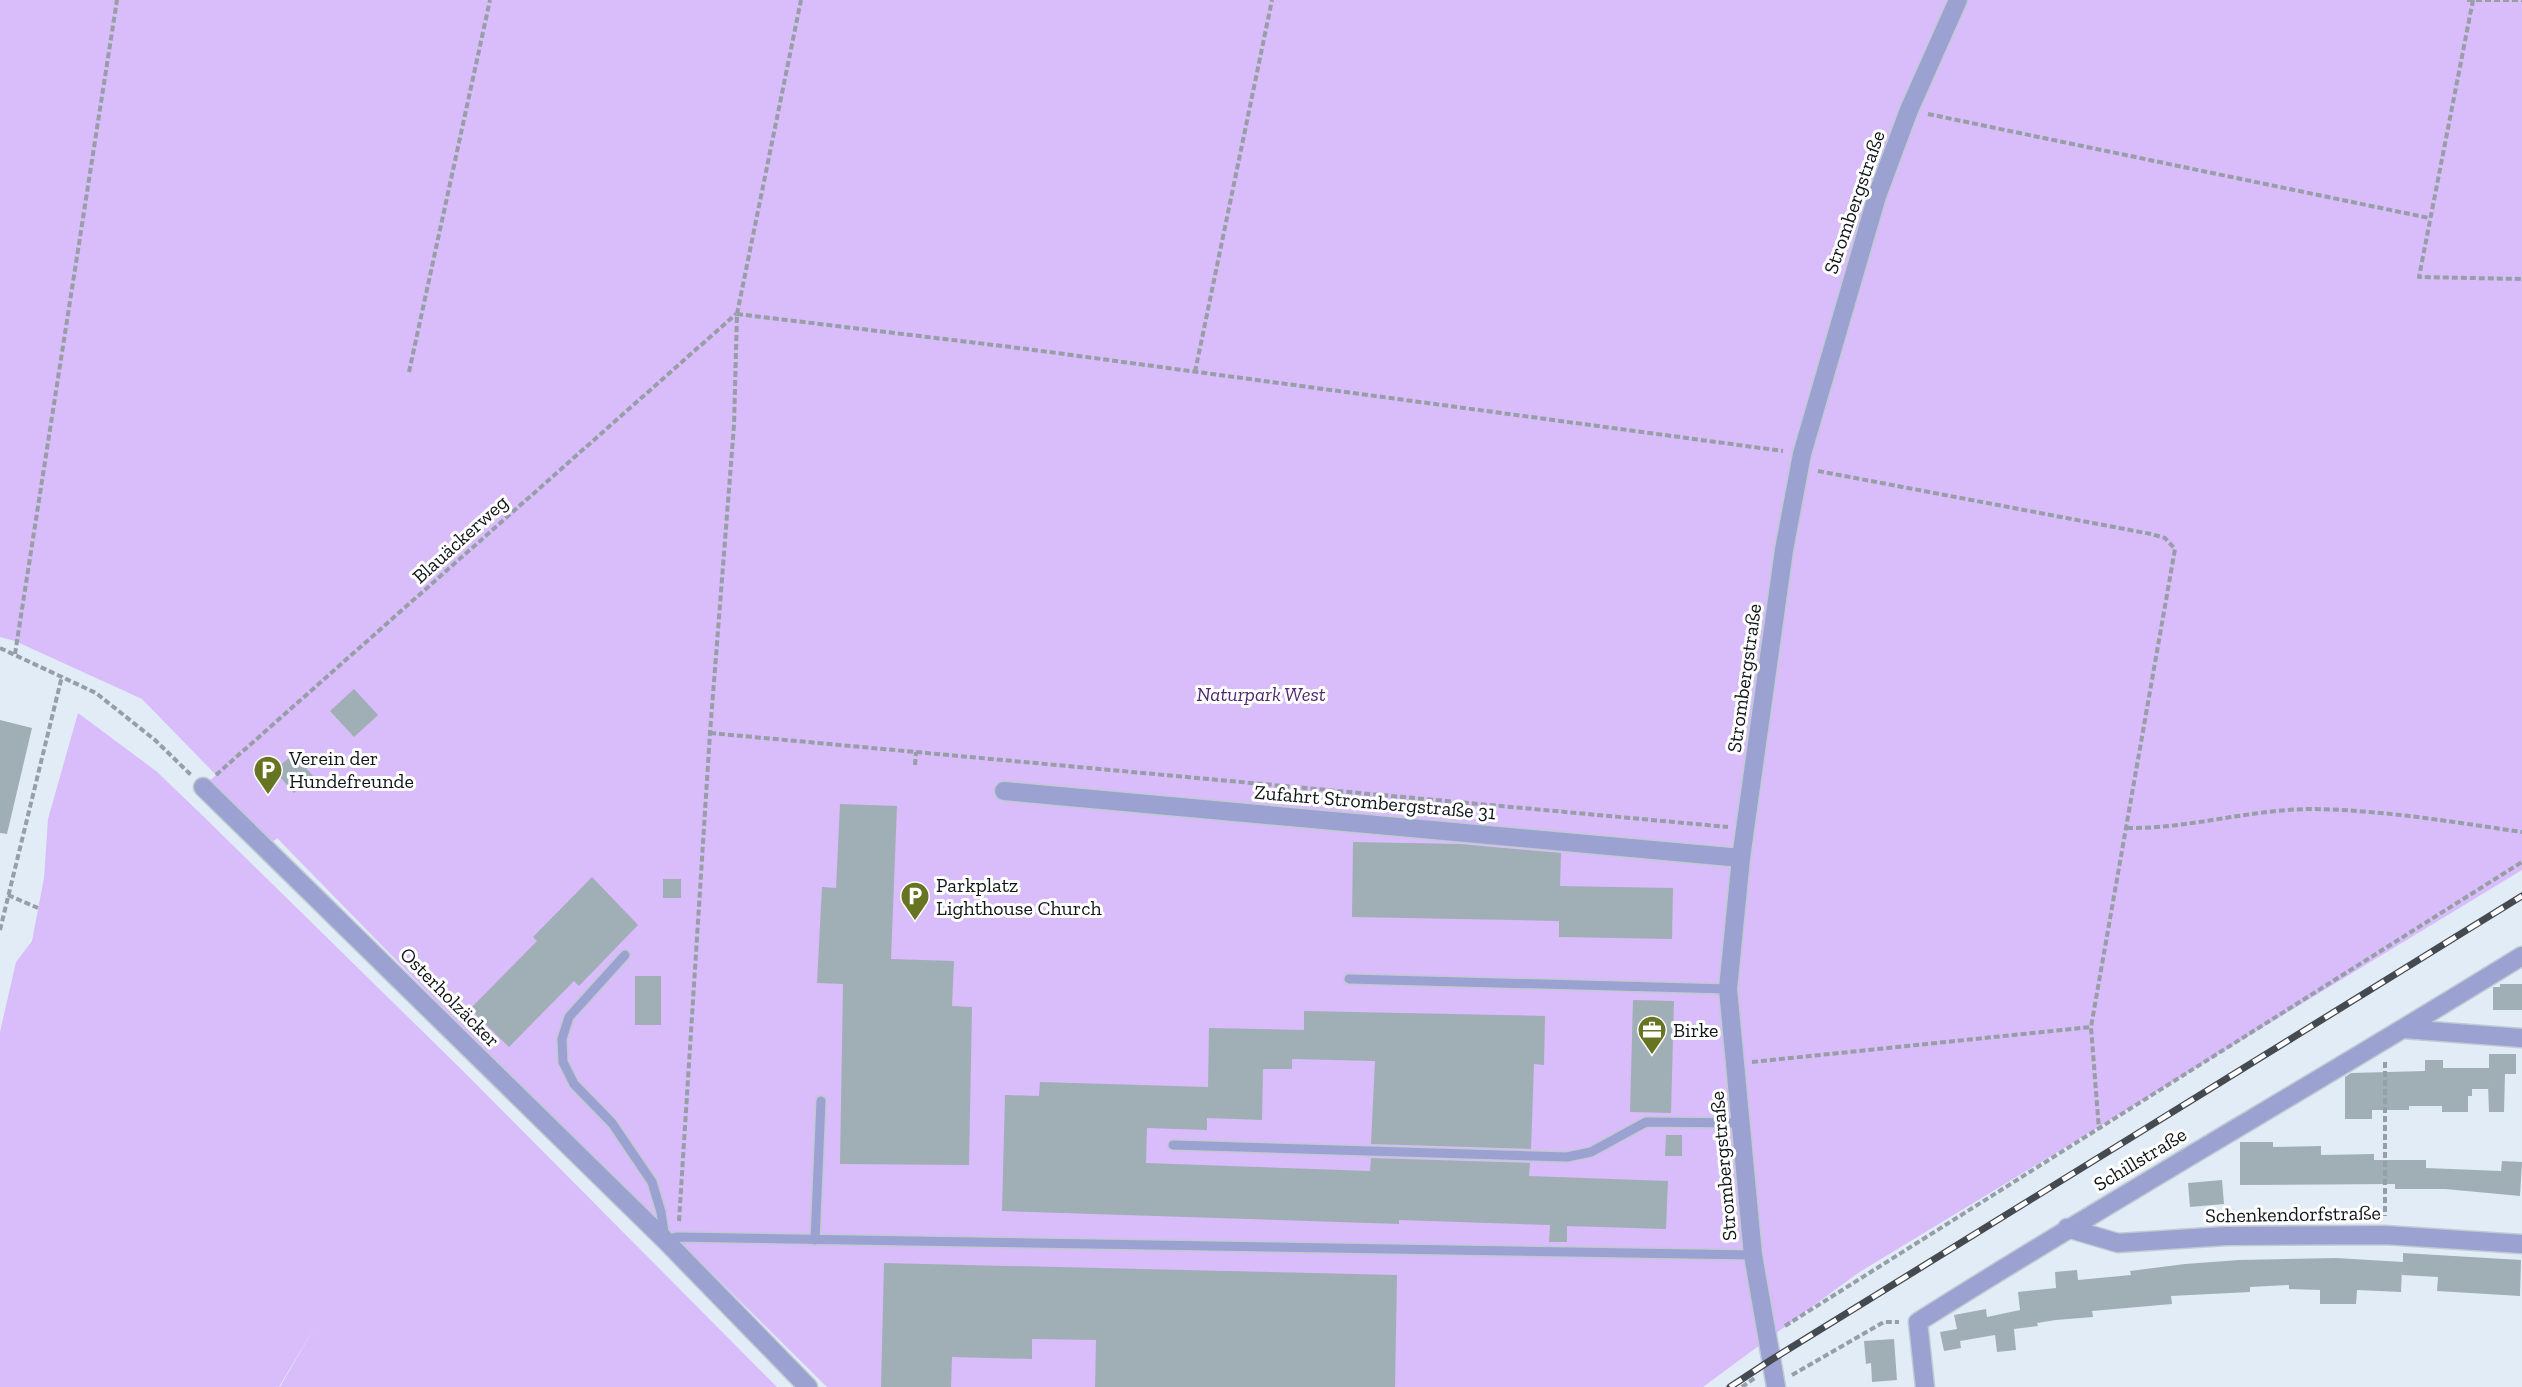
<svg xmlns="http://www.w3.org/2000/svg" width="2522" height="1387" viewBox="0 0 2522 1387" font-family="'Zilla Slab',serif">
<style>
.green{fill:#d9bcfa}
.building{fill:#a0afb5}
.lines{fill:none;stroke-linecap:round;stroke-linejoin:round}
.service-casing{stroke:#c1cad3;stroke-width:12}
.minor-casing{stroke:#c1cad3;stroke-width:21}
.path{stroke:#969ea6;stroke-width:4;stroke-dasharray:6 3;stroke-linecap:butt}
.service{stroke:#9ba1d0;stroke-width:9}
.minor{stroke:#9ba1d0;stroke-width:18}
.rail-casing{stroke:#454a50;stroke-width:7}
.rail{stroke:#fff;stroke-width:4.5;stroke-dasharray:14;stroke-linecap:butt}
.labels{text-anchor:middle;stroke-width:6;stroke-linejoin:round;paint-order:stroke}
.street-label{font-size:20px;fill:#111519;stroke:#fff}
.park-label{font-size:20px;font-style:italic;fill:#502872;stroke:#fff}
.poi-label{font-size:20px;fill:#111519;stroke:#fff;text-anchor:start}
</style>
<rect width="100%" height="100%" fill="#e2ecf7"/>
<g class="green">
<path d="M0,0H2522V870L1858,1273L1703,1387H827L440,1005L277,838L266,848L203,787L216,775L142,699L15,641L0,637Z"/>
<path d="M78,713L156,771L202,815L463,1071L777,1387H280L317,1323L279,1387H0V1032L16,962L32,941L44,878L48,819Z"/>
</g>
<g class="building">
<path d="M354,689L378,715L354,737L330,711Z"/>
<path d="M0,720L32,728L7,834L0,833Z"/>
<path d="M294,754L313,776L294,793L274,770Z"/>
<path d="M840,804L897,806L891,959L954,961L952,1006L972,1007L969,1165L840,1164L843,984L817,983L822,887L836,888Z"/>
<path d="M1353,842L1460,844L1561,853L1560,886L1673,888L1672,939L1559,937V921L1352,917Z"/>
<path d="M592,877L638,925L579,986L574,981L509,1047L470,1009L537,941L533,937Z"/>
<rect x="663" y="879" width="18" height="19"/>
<rect x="635" y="976" width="26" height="49"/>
<path d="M2500,984H2522V1010H2493V987H2500Z"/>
<path d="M1633,1000L1674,1001L1671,1113L1630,1112Z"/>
<path d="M1304,1011L1545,1016L1544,1065L1534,1064L1531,1149L1371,1144L1375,1061L1292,1059V1069H1263L1262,1120L1207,1118V1130L1147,1128L1146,1163L1370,1171L1371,1158L1530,1163L1529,1176L1668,1181L1666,1229L1567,1226V1242H1549L1550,1225L1399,1220V1224L1002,1211L1005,1095L1039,1096L1040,1082L1208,1087L1209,1028L1304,1030Z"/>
<path d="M2489,1054H2516V1074H2505L2504,1112H2489L2488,1085V1089H2472V1096H2468V1112H2442V1106H2409V1110H2372V1119H2345V1077L2351,1073L2425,1071V1060H2443V1068H2489Z"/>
<path d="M1666,1135H1682V1156H1665Z"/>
<path d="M2240,1142H2273V1147L2321,1146V1155L2374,1154V1160H2426V1168L2501,1171L2502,1161L2522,1162L2520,1196L2445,1189H2395V1184L2240,1185Z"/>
<path d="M2222,1180L2224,1204L2190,1207L2188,1183Z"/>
<path d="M2403,1253L2521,1260L2520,1296L2437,1291L2438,1277L2402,1275V1269L2401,1292L2357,1290L2356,1304H2320V1290L2289,1289V1285L2250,1287V1292L2171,1296L2172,1304L2092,1311L2093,1317L2056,1320L2037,1323L2038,1326L2014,1329L2016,1350L1997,1352L1995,1335L1960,1341L1961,1348L1944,1351L1940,1332L1957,1329L1954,1315L1986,1309L1987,1317L2020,1310L2018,1292L2056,1288L2055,1272L2077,1270L2078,1280L2131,1275L2130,1271L2185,1264L2239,1260L2336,1258L2403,1262Z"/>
<path d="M884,1263L1397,1275L1395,1387H1095L1096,1340L1032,1339V1359L952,1357L951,1387H881Z"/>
<path d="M1894,1339L1897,1380L1872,1382L1871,1363L1866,1364L1864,1341Z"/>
</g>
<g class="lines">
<g class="service-casing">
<g id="service">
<path d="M625,955L569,1017L562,1039L563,1062L574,1084L612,1123L652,1182L661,1212L665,1240L678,1237L1753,1255"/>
<path d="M1349,979L1728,989"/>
<path d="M1173,1145L1567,1157L1591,1152L1646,1122L1742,1123"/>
<path d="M815,1240L821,1101"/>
</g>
</g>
<g class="minor-casing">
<g id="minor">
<path d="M203,787L665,1240L808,1387"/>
<path d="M1004,791L1741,858"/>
<path d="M2404,1029L2522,1038"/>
<path d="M2067,1228L2118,1243L2226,1236L2385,1235L2522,1244"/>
<path d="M1776,1387L1753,1255L1728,989L1741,858L1784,550L1802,454L1877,196L1909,110L1958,0"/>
<path d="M1925,1387L1918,1322C2117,1196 2322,1080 2522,956"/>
</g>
</g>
<g class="path">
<path d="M2467,0H2522"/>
<path d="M2473,0L2419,277L2522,279"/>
<path d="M1928,114L2429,218"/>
<path d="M737,314L1027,349L1783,451"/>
<path d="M409,372L490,0"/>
<path d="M1195,372L1272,0"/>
<path d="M1818,471L2151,534L2165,538L2175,549L2091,1027L2099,1130"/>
<path d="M0,648L96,693L155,740L191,775"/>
<path d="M15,654L117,0"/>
<path d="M710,733L1728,827"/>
<path d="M915,765L916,752"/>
<path d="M216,775L736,314"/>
<path d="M2127,828C2189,829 2250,809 2313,809C2383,810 2453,822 2522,832"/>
<path d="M8,895L38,908"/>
<path d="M0,930L62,676"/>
<path d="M1752,1062L2091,1027"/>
<path d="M2385,1062V1216"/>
<path d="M679,1221L710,733L734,425L737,314L801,0"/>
<path d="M1785,1326L2522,862"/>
<path d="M1792,1375L1884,1322H1899"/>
<path d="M1742,1387L1756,1377"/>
</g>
<use href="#service" class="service"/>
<use href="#minor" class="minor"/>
<g class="rail-casing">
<path id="rail" d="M1730,1387L1771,1360L2522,896"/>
</g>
<use href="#rail" class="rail"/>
</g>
<defs>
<g id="parking-pin" transform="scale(1.5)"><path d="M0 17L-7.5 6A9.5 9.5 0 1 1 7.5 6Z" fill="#677522" stroke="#fff"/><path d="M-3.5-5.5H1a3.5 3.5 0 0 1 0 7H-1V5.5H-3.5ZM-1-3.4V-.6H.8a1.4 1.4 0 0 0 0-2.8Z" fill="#fff"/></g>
<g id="office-pin" transform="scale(1.5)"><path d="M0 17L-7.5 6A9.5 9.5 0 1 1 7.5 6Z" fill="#677522" stroke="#fff"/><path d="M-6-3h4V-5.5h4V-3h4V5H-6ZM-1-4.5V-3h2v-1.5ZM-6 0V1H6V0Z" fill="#fff"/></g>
</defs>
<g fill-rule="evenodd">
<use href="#parking-pin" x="268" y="770"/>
<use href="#parking-pin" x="915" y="896"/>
<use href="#office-pin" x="1652" y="1030"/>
</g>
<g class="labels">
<g class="street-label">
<text transform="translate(1854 202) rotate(-71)" y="7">Strombergstraße</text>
<text transform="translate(460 539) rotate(-42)" y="7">Blauäckerweg</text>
<text transform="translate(1744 678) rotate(-82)" y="7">Strombergstraße</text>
<text transform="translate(1375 802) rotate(5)" y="7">Zufahrt Strombergstraße 31</text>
<text transform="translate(450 997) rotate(45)" y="7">Osterholzäcker</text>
<text transform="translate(2140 1159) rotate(-31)" y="7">Schillstraße</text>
<text transform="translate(1723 1166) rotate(-95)" y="7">Strombergstraße</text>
<text transform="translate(2293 1214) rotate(-1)" y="7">Schenkendorfstraße</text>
</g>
<g class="park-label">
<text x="1261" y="701">Naturpark West</text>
</g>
<g class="poi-label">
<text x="289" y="765">Verein der<tspan x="289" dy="23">Hundefreunde</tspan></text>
<text x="936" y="892">Parkplatz<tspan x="936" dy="23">Lighthouse Church</tspan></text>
<text x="1673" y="1037">Birke</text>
</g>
</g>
</svg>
